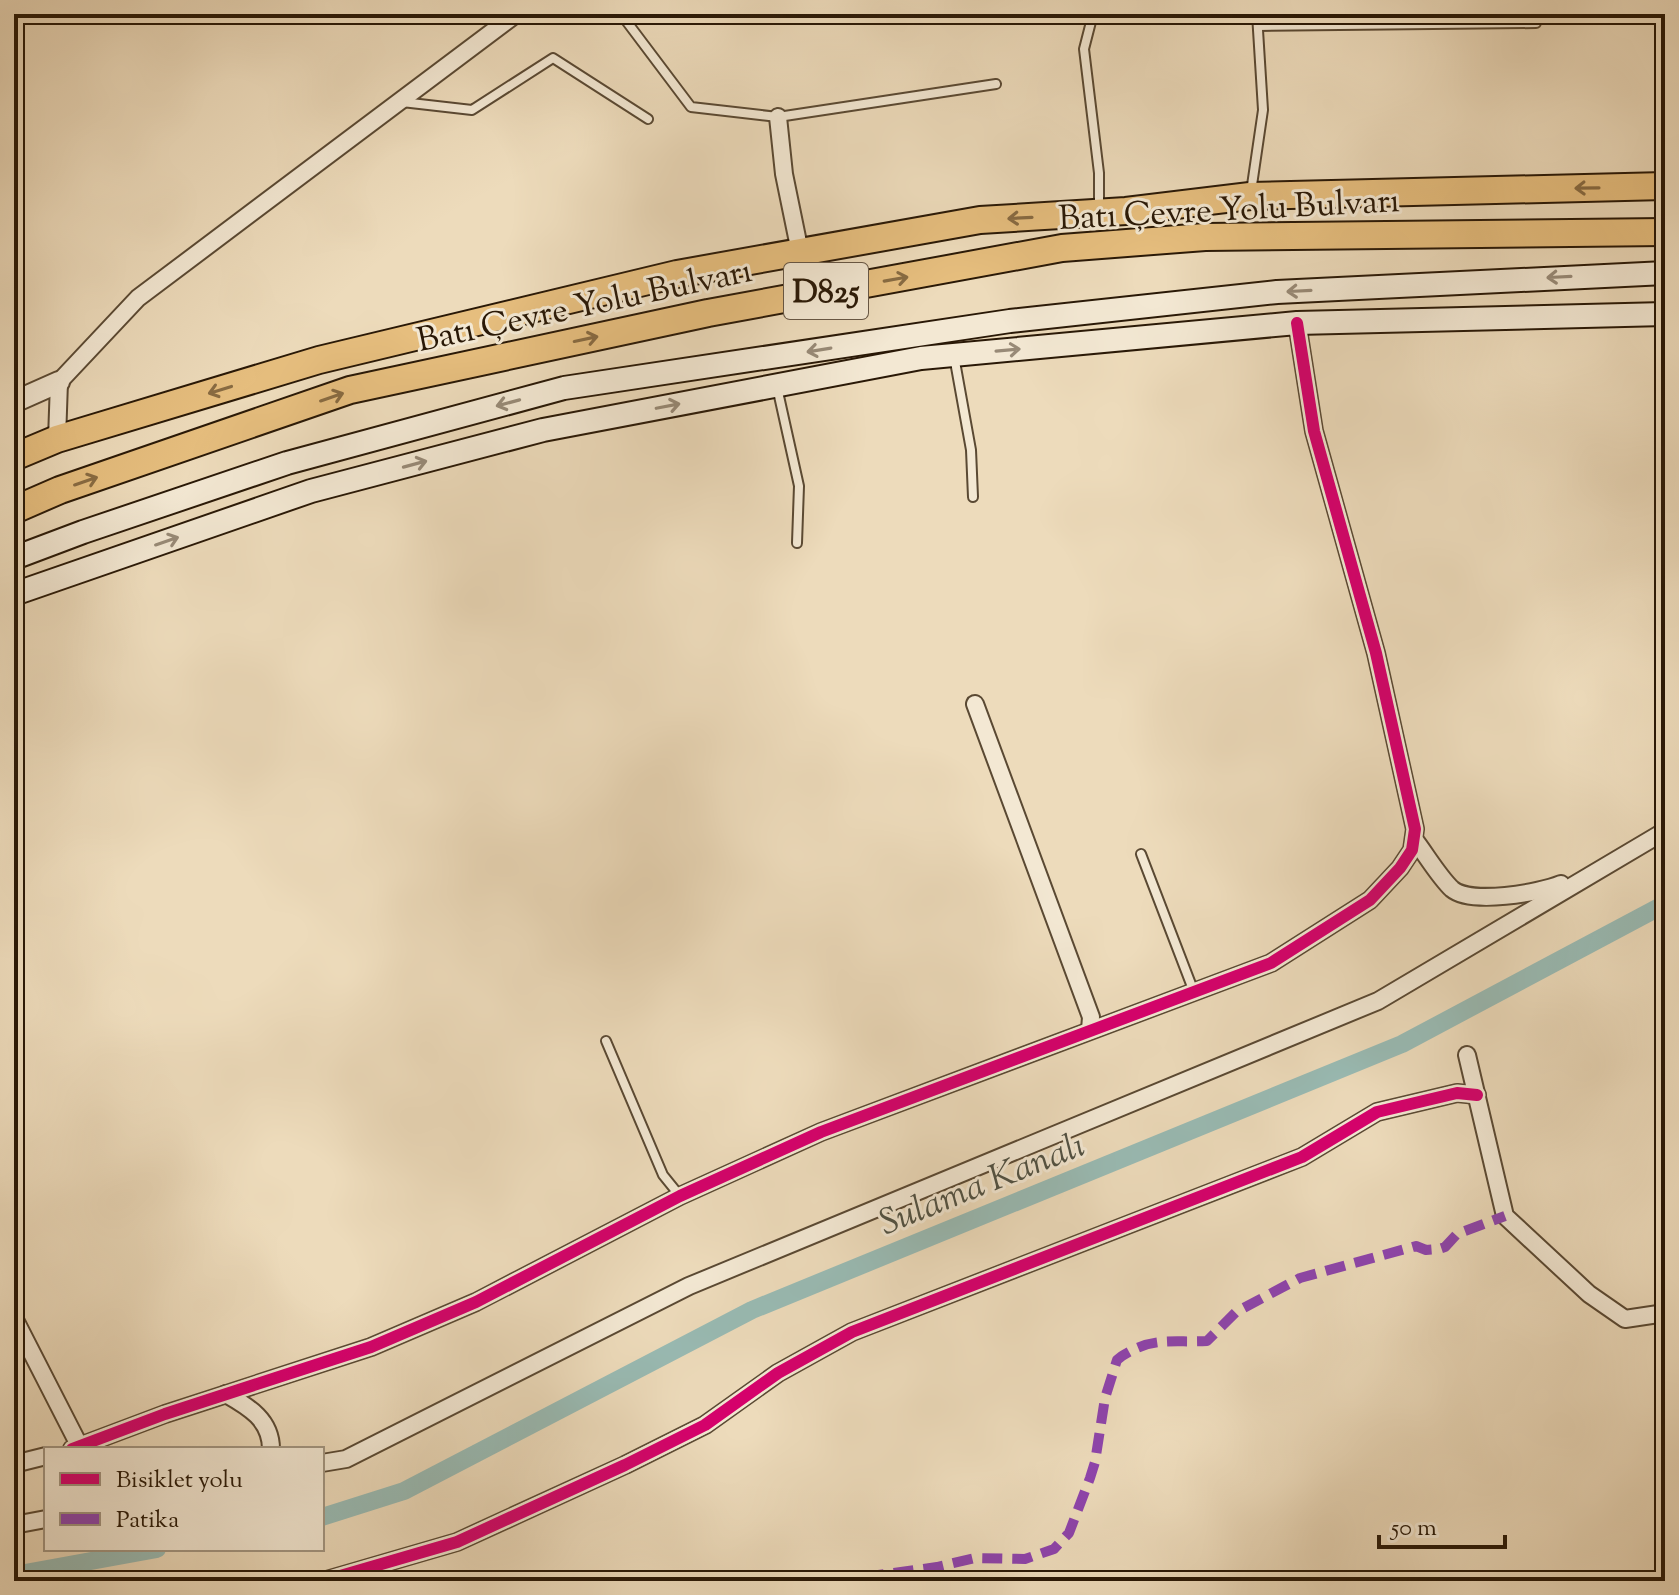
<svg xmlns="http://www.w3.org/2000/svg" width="1679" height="1595" viewBox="0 0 1679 1595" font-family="'Sorts Mill Goudy',serif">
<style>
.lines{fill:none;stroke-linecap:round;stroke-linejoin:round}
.canal{stroke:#99bbb4;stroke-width:18}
.service-casing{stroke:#5a4933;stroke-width:12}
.minor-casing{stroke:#5a4933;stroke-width:20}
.tertiary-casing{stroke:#5a4933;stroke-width:24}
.secondary-casing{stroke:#291806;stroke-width:26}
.trunk-casing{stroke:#291806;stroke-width:30}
.service{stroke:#f3e8d3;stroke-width:8}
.minor{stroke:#f3e8d3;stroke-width:16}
.tertiary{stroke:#f3e8d3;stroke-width:20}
.secondary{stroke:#f3e8d3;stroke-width:22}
.trunk{stroke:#e6be7e;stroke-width:26}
.quiet{stroke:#8e44ad;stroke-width:10;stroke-dasharray:20 10;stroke-linecap:butt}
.cycleway-casing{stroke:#f3e8d3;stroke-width:17}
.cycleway{stroke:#d6006c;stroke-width:12}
.oneway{stroke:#886b42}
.oneway2{stroke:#988a77}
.labels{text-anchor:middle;stroke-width:6;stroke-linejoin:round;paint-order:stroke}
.shield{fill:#f3e8d3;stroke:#665644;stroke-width:2}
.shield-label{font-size:32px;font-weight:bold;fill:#291806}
.street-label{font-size:34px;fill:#291806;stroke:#f3e8d3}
.water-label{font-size:36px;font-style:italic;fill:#505143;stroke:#f3e8d3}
</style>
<rect width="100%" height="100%" fill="#eddbbb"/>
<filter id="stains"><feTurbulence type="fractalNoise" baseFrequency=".0025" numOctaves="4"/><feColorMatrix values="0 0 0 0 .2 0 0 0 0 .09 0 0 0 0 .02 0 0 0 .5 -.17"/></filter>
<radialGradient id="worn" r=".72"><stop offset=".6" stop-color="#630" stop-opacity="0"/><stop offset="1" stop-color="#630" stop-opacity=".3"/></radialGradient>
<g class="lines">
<g class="canal">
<path d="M322,1517L404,1491L752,1310L1402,1044L1665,904"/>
<path d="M14,1575L157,1549"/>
</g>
<g class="service-casing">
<g id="service">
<path d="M621,14L691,107L778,117L996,84"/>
<path d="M1093,14L1084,49L1099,173V207"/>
<path d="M1258,26L1536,23"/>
<path d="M402,102L472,110L553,58L648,119"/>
<path d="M1251,192L1263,110L1257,14"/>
<path d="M954,356L971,450L973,497"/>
<path d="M777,387L799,486L797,543"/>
<path d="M1141,854L1194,992"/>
<path d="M606,1041L663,1175L680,1196"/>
</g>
</g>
<g class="minor-casing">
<g id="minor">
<path d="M778,117L784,174L800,252"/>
<path d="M57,439L59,382L138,298L516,14"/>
<path d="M975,704L1091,1017L1090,1030"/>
<path d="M1414,839C1425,853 1439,877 1452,889C1471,905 1539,893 1561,884"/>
<path d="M1467,1055L1505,1216L1589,1294L1625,1319L1665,1313"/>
<path d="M14,1318L80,1447"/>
<path d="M226,1394C249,1407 271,1420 271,1449"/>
<path d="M72,1449L165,1414L371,1347L476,1302L680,1196L821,1132L1271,963L1370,900L1400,868L1412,850L1415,829L1376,653L1314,431L1297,323"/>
<path d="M322,1463L346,1459L689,1286L1378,1001L1665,831"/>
<path d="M14,1464L46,1456"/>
<path d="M14,1525L46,1519"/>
<path d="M323,1581L457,1542L625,1465L705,1425L778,1373L852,1332L1302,1157L1377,1112L1457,1093L1477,1095"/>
</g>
</g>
<g class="tertiary-casing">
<path id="tertiary" d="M14,402L59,382"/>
</g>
<g class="secondary-casing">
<g id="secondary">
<path d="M14,558L83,532L287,463L564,388L1010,321L1277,292L1665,273"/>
<path d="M14,594L311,491L543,430L921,358L1297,323L1665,314"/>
</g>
</g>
<g class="trunk-casing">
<g id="trunk">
<path d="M14,457L57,439L319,360L677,274L980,220L1126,211L1250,196L1665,186"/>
<path d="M14,510L60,490L350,390L708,313L1062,248L1205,237L1665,232"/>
</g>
</g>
<use href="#service" class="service"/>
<use href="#minor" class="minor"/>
<use href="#tertiary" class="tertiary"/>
<use href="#secondary" class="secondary"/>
<use href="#trunk" class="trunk"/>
<path class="quiet" d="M864,1577L937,1567L975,1558L1025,1559L1054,1549L1069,1533L1090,1478L1095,1462L1105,1398L1117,1360L1122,1356C1153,1336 1173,1343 1207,1341L1236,1312L1300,1278L1416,1246L1426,1250L1439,1249L1445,1247L1457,1234L1505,1216"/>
<g class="cycleway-casing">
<g id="cycleway">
<path d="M72,1449L165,1414L371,1347L476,1302L680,1196L821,1132L1271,963L1370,900L1400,868L1412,850L1415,829L1376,653L1314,431L1297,323"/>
<path d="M323,1581L457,1542L625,1465L705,1425L778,1373L852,1332L1302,1157L1377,1112L1457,1093L1477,1095"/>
</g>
</g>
<use href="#cycleway" class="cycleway"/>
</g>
<defs><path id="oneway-shaft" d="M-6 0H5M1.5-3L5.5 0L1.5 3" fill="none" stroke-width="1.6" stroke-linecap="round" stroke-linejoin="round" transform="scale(2)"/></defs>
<g class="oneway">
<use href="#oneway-shaft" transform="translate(1587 188) rotate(179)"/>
<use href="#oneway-shaft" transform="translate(1020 218) rotate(177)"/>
<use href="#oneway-shaft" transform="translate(896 279) rotate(-10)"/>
<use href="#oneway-shaft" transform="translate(586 339) rotate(-12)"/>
<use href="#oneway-shaft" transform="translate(220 390) rotate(163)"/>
<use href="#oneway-shaft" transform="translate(332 397) rotate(-19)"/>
<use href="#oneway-shaft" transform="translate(86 481) rotate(-19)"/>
</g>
<g class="oneway2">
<use href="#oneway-shaft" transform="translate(1559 277) rotate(177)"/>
<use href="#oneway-shaft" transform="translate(1299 291) rotate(177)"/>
<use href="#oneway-shaft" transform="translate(819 350) rotate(171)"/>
<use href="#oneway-shaft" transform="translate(1008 350) rotate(-5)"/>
<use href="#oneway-shaft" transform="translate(508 403) rotate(165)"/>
<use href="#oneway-shaft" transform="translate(668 406) rotate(-11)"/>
<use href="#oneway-shaft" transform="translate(415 464) rotate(-15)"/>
<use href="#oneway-shaft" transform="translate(167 541) rotate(-19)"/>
</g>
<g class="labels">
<rect class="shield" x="784" y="263" width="84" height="56" rx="6"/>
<g class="shield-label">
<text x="826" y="302">D825</text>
</g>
<g class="street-label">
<text transform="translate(1229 208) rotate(-3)" y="12">Batı Çevre Yolu Bulvarı</text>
<text transform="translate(584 304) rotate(-12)" y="12">Batı Çevre Yolu Bulvarı</text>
</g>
<g class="water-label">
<text transform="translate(981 1182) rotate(-22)" y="13">Sulama Kanalı</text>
</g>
</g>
<rect width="1679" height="1595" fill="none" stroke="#eddbbb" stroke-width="48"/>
<rect x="16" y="16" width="1647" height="1563" fill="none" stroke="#291806" stroke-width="4"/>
<rect x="24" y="24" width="1631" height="1547" fill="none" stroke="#291806" stroke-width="2"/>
<rect x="44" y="1447" width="280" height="104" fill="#f3e8d3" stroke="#a29581" stroke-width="2"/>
<rect x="60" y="1473" width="40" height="12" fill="#d6006c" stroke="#a29581" stroke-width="2"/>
<text x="116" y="1487" font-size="24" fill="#291806">Bisiklet yolu</text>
<rect x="60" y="1513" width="40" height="12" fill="#8e44ad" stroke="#a29581" stroke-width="2"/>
<text x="116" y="1527" font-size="24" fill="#291806">Patika</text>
<path d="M1379 1535v12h126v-12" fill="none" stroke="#291806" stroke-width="4"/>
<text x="1391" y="1535" font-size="24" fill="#291806" stroke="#f3e8d3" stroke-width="6" paint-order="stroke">50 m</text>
<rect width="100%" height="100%" filter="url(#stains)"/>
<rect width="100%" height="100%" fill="url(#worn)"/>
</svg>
